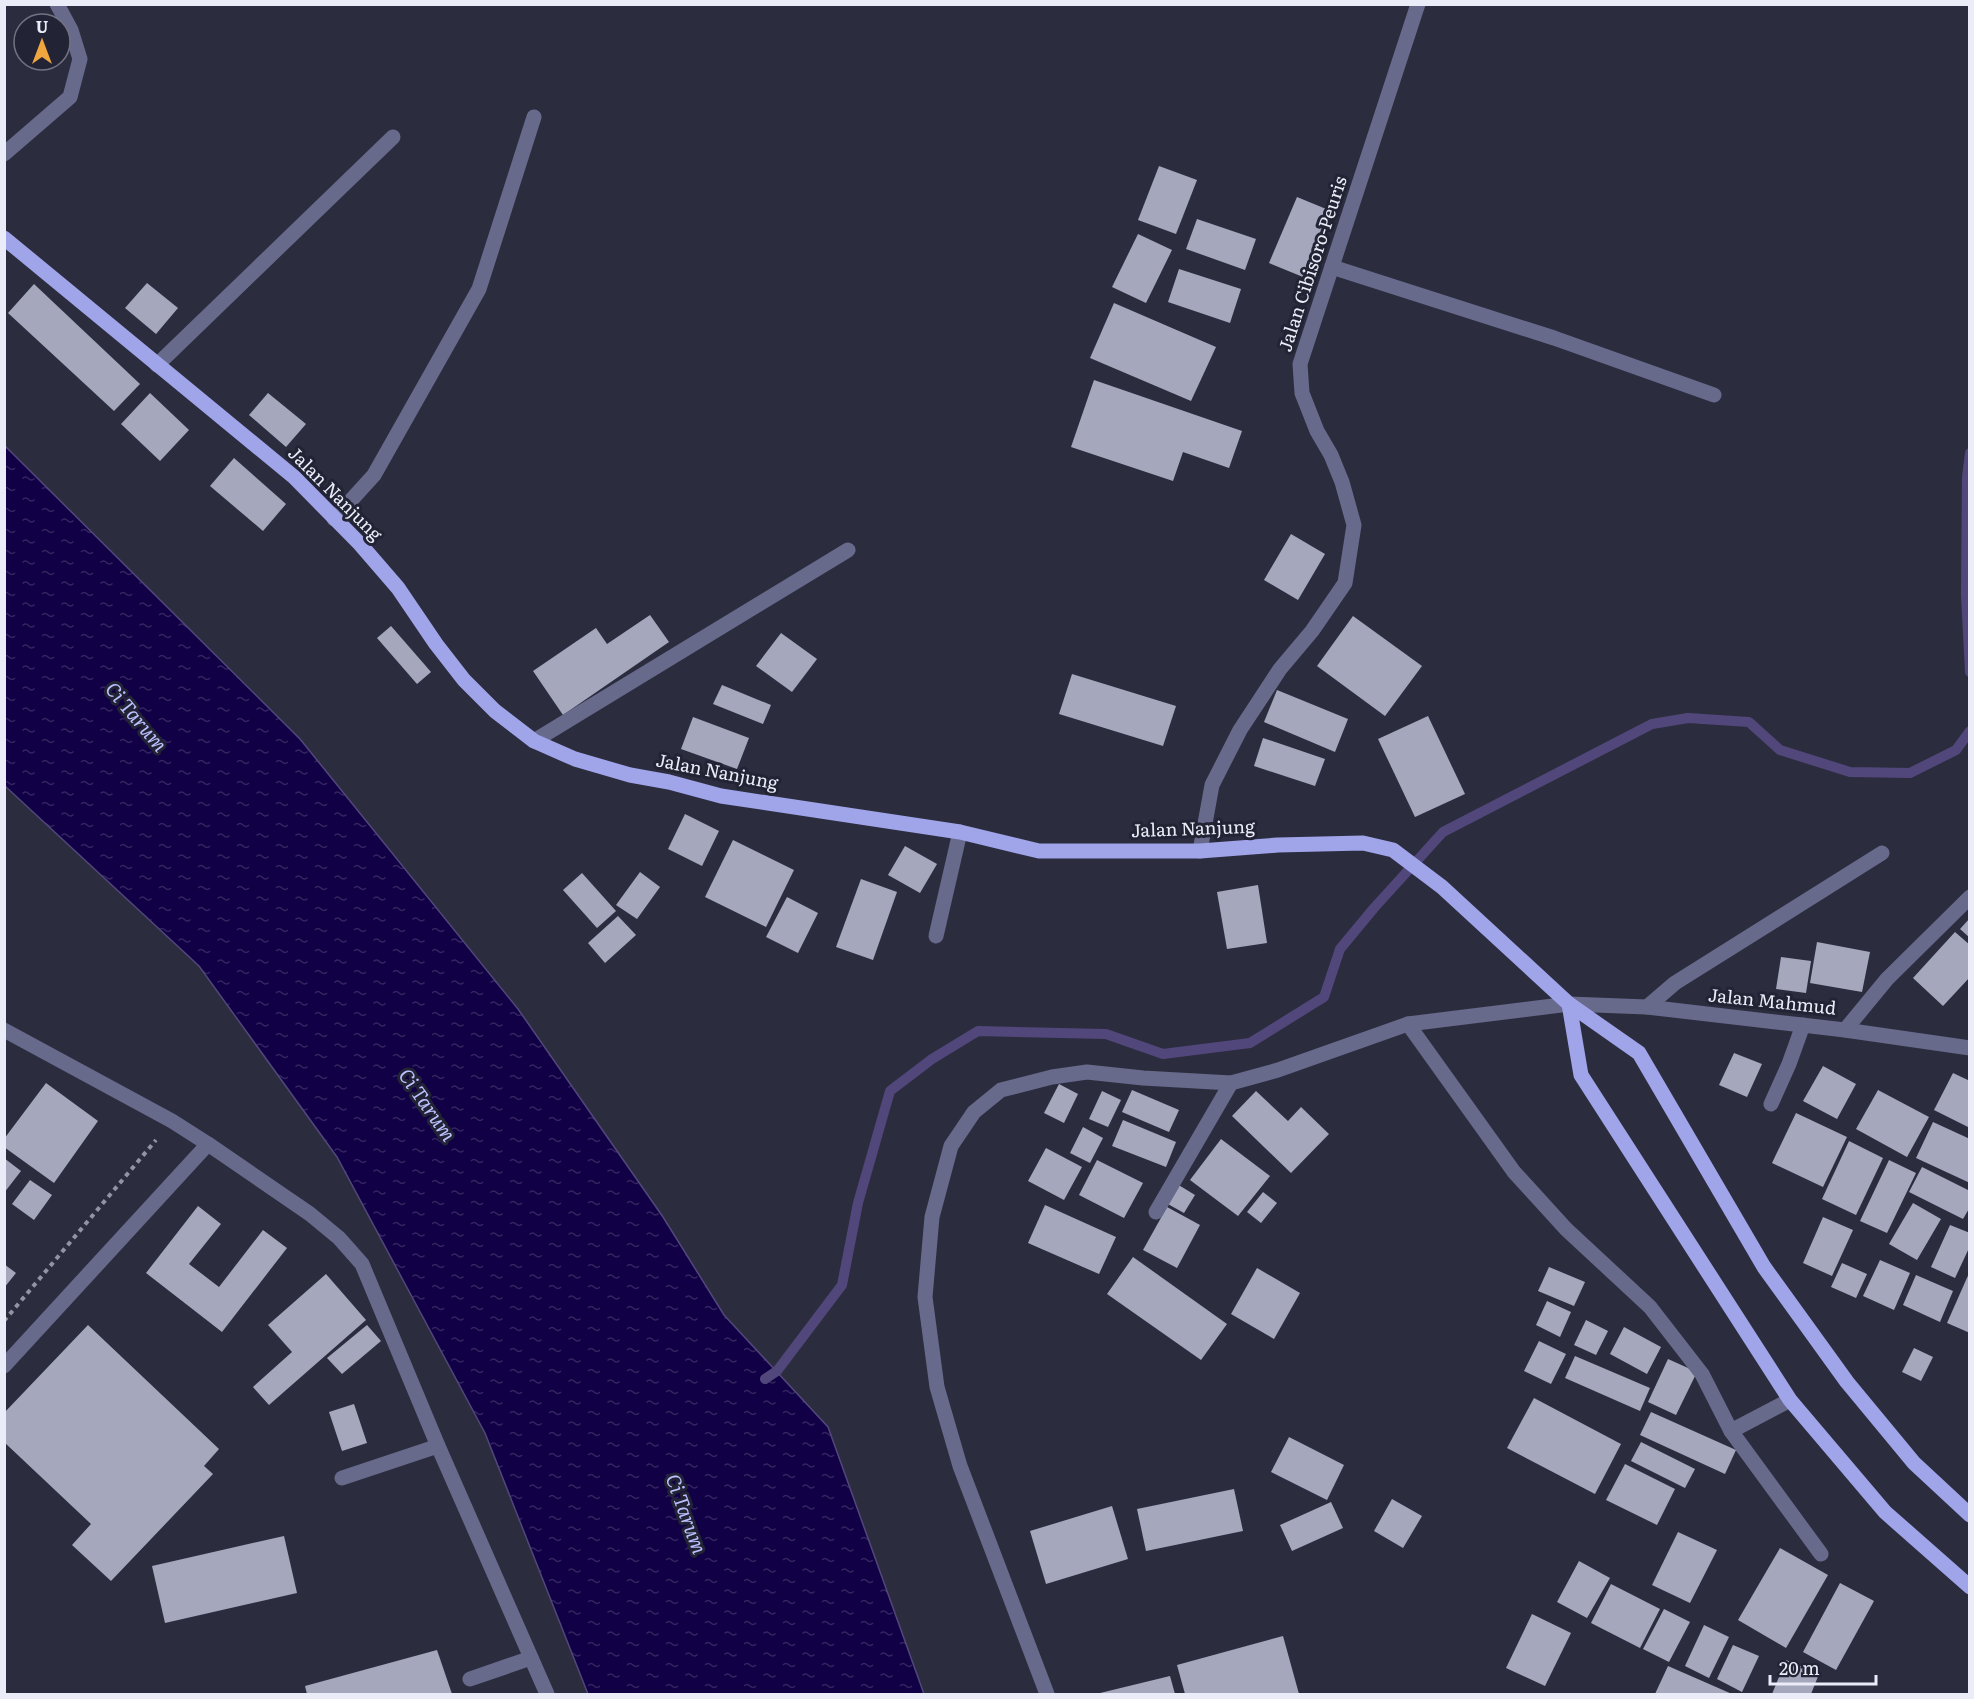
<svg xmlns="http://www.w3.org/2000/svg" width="1974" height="1699" viewBox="0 0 1974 1699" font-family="Literata,serif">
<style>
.water{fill:url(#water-ripples);stroke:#52477b;stroke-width:1.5}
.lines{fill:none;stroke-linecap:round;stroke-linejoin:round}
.stream{stroke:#52477b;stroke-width:10}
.building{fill:#a5a7bd}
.path{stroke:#9294a3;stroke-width:4;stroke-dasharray:4.5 4.5;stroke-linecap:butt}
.minor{stroke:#686a8c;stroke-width:15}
.major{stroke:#a0a4e9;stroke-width:15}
.labels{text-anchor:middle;stroke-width:6;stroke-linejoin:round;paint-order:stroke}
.street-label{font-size:18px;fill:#eaecf8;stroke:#222334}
.water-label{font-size:20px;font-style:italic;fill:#bcc0ff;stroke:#222334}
</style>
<defs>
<pattern id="water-ripples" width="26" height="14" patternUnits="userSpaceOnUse" patternTransform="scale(1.5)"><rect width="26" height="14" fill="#110045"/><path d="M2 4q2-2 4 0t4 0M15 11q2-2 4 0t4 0" fill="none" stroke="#342561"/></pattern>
</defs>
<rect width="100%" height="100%" fill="#2b2d3f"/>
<path class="water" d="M4,445L300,739L518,1009L663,1217L724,1315L828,1427L924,1694H588L485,1433L337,1157L199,966L5,786Z"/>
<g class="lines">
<g class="stream">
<path d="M1970,453L1967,477L1966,595L1970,672"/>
<path d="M765,1379L777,1371L842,1285L858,1203L890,1091L932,1059L978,1031L1106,1034L1163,1054L1250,1043L1324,997L1340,949L1374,908L1443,832L1652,724L1688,718L1749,722L1780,750L1850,772L1910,773L1956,750L1970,731"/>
</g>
</g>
<g class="building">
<path d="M1159,166L1197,180L1176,234L1138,220Z"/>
<path d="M1297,197L1331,211L1303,277L1269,263Z"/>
<path d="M1197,219L1256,239L1245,270L1186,249Z"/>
<path d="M1138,234L1172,250L1146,303L1112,287Z"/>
<path d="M1179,269L1241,289L1230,323L1168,302Z"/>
<path d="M147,283L178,308L156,334L125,308Z"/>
<path d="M34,284L140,384L114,411L8,313Z"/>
<path d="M1114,303L1216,347L1191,401L1090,358Z"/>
<path d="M1094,380L1242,431L1229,468L1183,452L1173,481L1071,447Z"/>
<path d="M150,393L189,430L160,461L121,424Z"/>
<path d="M268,393L306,424L286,447L249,415Z"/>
<path d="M234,458L286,504L263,531L210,486Z"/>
<path d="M1291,534L1325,554L1298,600L1264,580Z"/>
<path d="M650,615L669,642L563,715L533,671L596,628L607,644Z"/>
<path d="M1353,616L1422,666L1385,716L1317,666Z"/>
<path d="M391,626L431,672L417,684L377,638Z"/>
<path d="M781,633L817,659L792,692L756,666Z"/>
<path d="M1072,674L1176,706L1163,746L1059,714Z"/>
<path d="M722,685L771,705L763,724L713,704Z"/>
<path d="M1277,690L1348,719L1335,752L1264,722Z"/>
<path d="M1428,716L1465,794L1415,817L1378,739Z"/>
<path d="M693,717L749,738L737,769L681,749Z"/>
<path d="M1263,738L1325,759L1315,786L1254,766Z"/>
<path d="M685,814L719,831L702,866L668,849Z"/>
<path d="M733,840L794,870L766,927L705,897Z"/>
<path d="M905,846L937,864L920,893L888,875Z"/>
<path d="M640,872L660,887L637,919L616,905Z"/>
<path d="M582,873L616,911L597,928L563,890Z"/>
<path d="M861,879L897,892L873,960L836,947Z"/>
<path d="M1258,885L1267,943L1227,949L1217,892Z"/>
<path d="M787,897L818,913L798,953L766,937Z"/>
<path d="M618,916L636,935L605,963L588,943Z"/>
<path d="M1970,918V938L1960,929Z"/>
<path d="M1955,932L1970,945V977L1943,1006L1913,978Z"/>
<path d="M1817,942L1870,952L1862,992L1810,983Z"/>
<path d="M1781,957L1811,961L1806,993L1776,989Z"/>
<path d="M1734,1053L1762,1064L1747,1097L1719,1085Z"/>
<path d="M1823,1066L1856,1084L1837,1119L1803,1101Z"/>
<path d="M1953,1073L1970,1081V1128L1934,1110Z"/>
<path d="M46,1083L98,1121L54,1183L4,1147V1139Z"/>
<path d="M1059,1084L1078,1094L1064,1123L1044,1113Z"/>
<path d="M1132,1090L1179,1110L1169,1132L1122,1112Z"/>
<path d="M1878,1090L1929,1117L1907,1157L1856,1129Z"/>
<path d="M1102,1091L1121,1100L1108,1127L1089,1119Z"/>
<path d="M1256,1091L1288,1121L1301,1107L1329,1134L1291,1173L1232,1116Z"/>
<path d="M1796,1113L1847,1137L1823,1187L1772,1163Z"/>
<path d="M1123,1120L1176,1142L1166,1167L1112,1146Z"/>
<path d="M1933,1122L1970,1139V1183L1916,1158Z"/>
<path d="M1083,1127L1103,1138L1090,1163L1070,1153Z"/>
<path d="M1221,1139L1270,1176L1238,1216L1190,1180Z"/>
<path d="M1849,1141L1883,1158L1856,1215L1822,1199Z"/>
<path d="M1046,1148L1082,1167L1064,1200L1028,1181Z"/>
<path d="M4,1158L21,1171L4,1193Z"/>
<path d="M1097,1160L1143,1183L1124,1218L1079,1195Z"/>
<path d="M1889,1160L1916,1173L1887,1233L1860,1221Z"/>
<path d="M1922,1167L1970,1191V1207L1963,1219L1909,1192Z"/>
<path d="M30,1180L52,1195L34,1220L12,1204Z"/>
<path d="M1177,1184L1195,1195L1184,1213L1166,1203Z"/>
<path d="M1263,1192L1277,1203L1261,1223L1247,1212Z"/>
<path d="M1913,1203L1941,1219L1917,1260L1889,1244Z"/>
<path d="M1045,1205L1116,1237L1099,1274L1028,1243Z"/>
<path d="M198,1206L221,1224L189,1264L219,1287L263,1230L287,1248L222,1332L146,1273Z"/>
<path d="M1167,1207L1200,1225L1177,1268L1143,1250Z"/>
<path d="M1823,1217L1853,1230L1832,1276L1803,1263Z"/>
<path d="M1950,1225L1970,1233V1246L1955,1278L1931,1267Z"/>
<path d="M1133,1257L1227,1324L1201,1360L1107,1294Z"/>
<path d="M1880,1260L1910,1273L1894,1310L1863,1296Z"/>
<path d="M1842,1263L1867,1274L1856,1298L1831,1287Z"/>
<path d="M4,1264L16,1273L4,1288Z"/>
<path d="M1549,1267L1585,1282L1574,1306L1538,1291Z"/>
<path d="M1257,1268L1300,1293L1274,1339L1231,1314Z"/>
<path d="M1970,1271V1333L1947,1323Z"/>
<path d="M326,1274L366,1320L269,1405L253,1387L292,1352L268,1325Z"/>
<path d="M1916,1275L1953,1291L1940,1322L1903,1305Z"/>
<path d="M1547,1301L1571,1312L1560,1337L1536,1325Z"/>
<path d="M1586,1320L1608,1331L1596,1355L1574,1345Z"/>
<path d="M88,1325L219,1449L204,1466L213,1474L111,1581L72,1545L91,1524L4,1442V1413Z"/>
<path d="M367,1325L381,1341L342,1374L327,1358Z"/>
<path d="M1624,1327L1661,1347L1647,1374L1610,1354Z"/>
<path d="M1539,1341L1566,1354L1551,1384L1524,1371Z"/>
<path d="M1914,1348L1933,1357L1921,1381L1902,1372Z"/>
<path d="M1575,1356L1650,1388L1640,1411L1565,1378Z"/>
<path d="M1668,1359L1697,1372L1676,1415L1648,1402Z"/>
<path d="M1534,1398L1621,1444L1595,1494L1507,1448Z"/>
<path d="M354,1404L367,1443L342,1451L329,1412Z"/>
<path d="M1651,1412L1736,1450L1725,1474L1640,1435Z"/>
<path d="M1289,1437L1344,1465L1327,1500L1271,1472Z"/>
<path d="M1641,1442L1695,1469L1685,1488L1631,1461Z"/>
<path d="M1625,1464L1675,1489L1657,1525L1606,1500Z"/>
<path d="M1234,1489L1243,1531L1146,1551L1137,1509Z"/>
<path d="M1392,1499L1422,1516L1403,1548L1374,1531Z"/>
<path d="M1331,1502L1343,1528L1292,1551L1280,1525Z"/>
<path d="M1112,1506L1128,1559L1046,1584L1030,1531Z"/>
<path d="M1678,1532L1717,1550L1690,1603L1652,1585Z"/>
<path d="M284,1536L297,1593L165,1623L152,1566Z"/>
<path d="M1780,1548L1828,1575L1786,1648L1738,1620Z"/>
<path d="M1579,1561L1610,1578L1587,1618L1557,1602Z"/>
<path d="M1840,1583L1874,1601L1836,1670L1803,1652Z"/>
<path d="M1611,1584L1660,1609L1640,1648L1591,1623Z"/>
<path d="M1664,1609L1690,1622L1669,1662L1643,1649Z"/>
<path d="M1532,1614L1571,1633L1545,1686L1506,1668Z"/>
<path d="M1704,1625L1729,1637L1709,1678L1685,1666Z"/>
<path d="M1283,1636L1299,1694H1185L1177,1665Z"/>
<path d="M1733,1645L1759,1656L1742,1692L1717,1679Z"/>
<path d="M437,1650L452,1694H307L305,1686Z"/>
<path d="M1786,1660L1819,1674L1811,1694H1772Z"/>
<path d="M1668,1666L1732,1694H1655Z"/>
<path d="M1170,1676L1175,1694H1096Z"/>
</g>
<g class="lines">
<path class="path" d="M4,1321L156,1140"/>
<g class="minor">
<path d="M4,154L70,97L80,59L71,30L57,4"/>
<path d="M1332,267L1554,338L1714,395"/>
<path d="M157,365L393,137"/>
<path d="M334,519L374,475L479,289L534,117"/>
<path d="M534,741L848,550"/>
<path d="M1200,851L1212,785L1240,730L1280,669L1312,631L1345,583L1354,525L1342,482L1331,455L1317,431L1302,393L1300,364L1418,4"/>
<path d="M936,936L960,832"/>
<path d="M1647,1007L1675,983L1882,853"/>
<path d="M1408,1024L1514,1172L1566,1229L1650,1307L1702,1374L1731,1431L1821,1554"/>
<path d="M4,1030L172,1121L208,1144L310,1214L339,1238L362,1264L438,1446L547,1694"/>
<path d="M1845,1030L1887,979L1970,897"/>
<path d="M1771,1104L1789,1064L1803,1025"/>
<path d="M1156,1212L1231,1083"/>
<path d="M4,1366L208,1144"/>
<path d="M1731,1431L1790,1400"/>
<path d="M342,1478L438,1446"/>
<path d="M470,1679L531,1658"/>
<path d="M1047,1694L960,1466L937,1387L925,1297L932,1217L951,1146L974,1112L1001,1090L1052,1077L1087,1072L1143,1078L1231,1083L1278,1070L1408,1024L1569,1004L1647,1007L1845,1030L1970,1048"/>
</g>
<g class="major">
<path d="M4,238L294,477L360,544L398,588L436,644L464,680L495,711L534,741L575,759L630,775L669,782L721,796L960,832L1039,851H1200L1278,845L1363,843L1393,850L1442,887L1569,1004L1639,1053L1764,1267L1847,1382L1914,1463L1970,1515"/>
<path d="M1569,1004L1581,1075L1790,1400L1885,1512L1970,1587"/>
</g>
</g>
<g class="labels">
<g class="street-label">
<text transform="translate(1313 264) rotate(-72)" y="6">Jalan Cibisoro-Peuris</text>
<text transform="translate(335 494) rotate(45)" y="6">Jalan Nanjung</text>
<text transform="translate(717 772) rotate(11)" y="6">Jalan Nanjung</text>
<text transform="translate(1193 829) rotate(-2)" y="6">Jalan Nanjung</text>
<text transform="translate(1772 1002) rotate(6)" y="6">Jalan Mahmud</text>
</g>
<g class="water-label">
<text transform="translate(136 717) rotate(50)" y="7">Ci Tarum</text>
<text transform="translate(427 1105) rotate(55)" y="7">Ci Tarum</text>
<text transform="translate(686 1514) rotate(70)" y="7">Ci Tarum</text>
</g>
</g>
<rect width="1974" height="1699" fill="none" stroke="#eaecf8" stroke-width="12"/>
<g transform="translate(42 42)"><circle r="28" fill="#222334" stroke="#727382" stroke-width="1.5"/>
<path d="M0-4.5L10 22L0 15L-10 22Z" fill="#f0a63f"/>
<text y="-9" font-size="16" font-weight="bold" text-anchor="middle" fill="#eaecf8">U</text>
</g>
<path d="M1770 1675v9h106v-9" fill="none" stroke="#eaecf8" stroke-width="3"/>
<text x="1779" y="1675" font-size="18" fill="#eaecf8" stroke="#222334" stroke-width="4.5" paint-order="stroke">20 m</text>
</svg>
